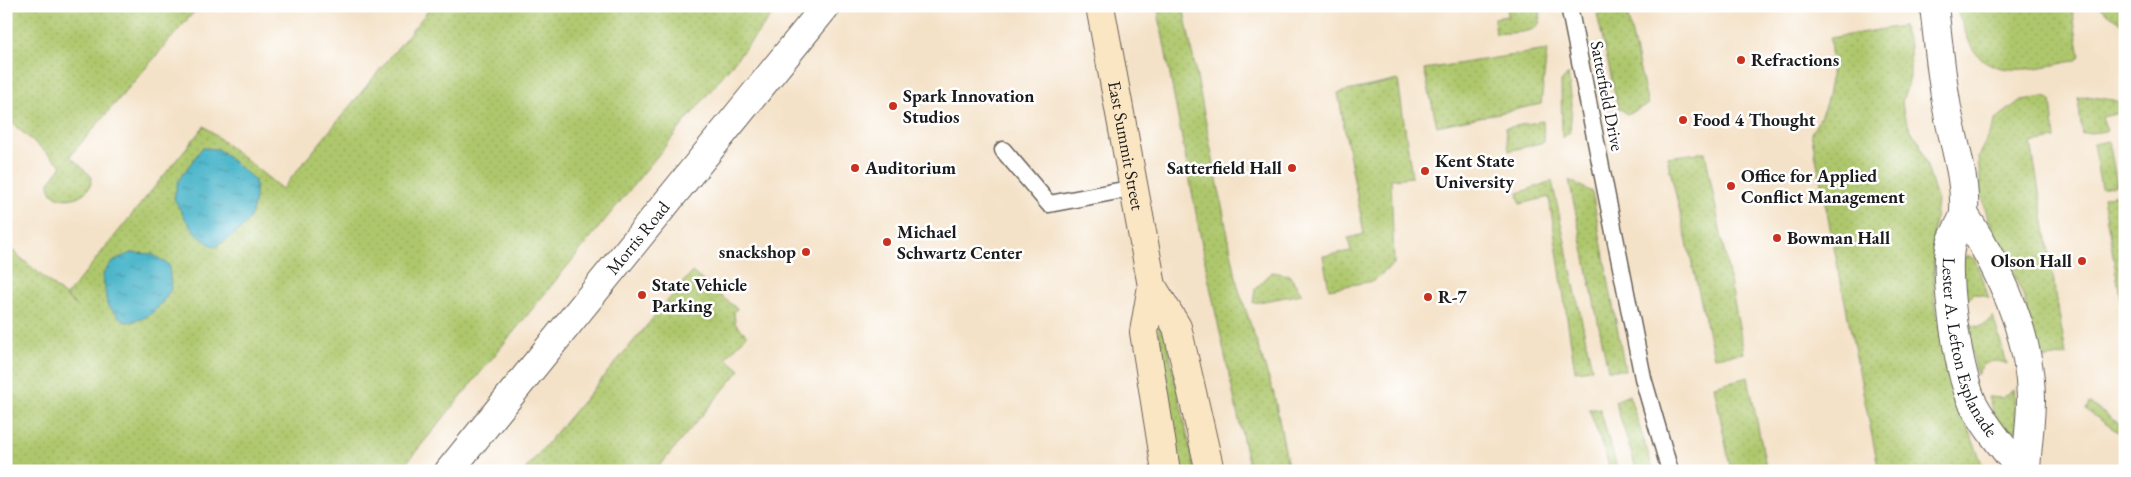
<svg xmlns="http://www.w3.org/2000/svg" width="2131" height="477" viewBox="0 0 2131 477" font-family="'EB Garamond',serif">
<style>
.green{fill:url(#green-dots);stroke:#657244}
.water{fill:url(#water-ripples);stroke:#346973}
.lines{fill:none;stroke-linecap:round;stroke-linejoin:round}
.lane-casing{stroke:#686158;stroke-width:19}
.street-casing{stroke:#686158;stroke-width:30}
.secondary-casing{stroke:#686158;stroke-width:30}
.lane{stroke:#fff;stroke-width:16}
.street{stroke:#fff;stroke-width:28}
.secondary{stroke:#fbe6c4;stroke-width:28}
.poi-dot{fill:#c8321e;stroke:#fff;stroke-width:2}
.labels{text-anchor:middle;stroke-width:5;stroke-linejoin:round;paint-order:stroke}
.poi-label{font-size:18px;font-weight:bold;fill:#1c1c1c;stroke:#fff;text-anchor:start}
.street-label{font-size:18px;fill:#1c1c1c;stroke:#fff}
</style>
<defs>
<pattern id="green-dots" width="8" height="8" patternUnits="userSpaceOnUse" patternTransform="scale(1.25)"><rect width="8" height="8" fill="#aec76c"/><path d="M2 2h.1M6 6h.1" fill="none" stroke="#95aa5d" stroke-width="1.8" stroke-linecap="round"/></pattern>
<pattern id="water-ripples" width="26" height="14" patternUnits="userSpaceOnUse" patternTransform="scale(1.25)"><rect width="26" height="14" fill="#4cb6ca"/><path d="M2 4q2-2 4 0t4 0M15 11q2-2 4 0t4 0" fill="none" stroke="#3e93a3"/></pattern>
</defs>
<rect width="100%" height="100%" fill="#fff"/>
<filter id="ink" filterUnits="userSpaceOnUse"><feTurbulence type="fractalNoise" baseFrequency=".02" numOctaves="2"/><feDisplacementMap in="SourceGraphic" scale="10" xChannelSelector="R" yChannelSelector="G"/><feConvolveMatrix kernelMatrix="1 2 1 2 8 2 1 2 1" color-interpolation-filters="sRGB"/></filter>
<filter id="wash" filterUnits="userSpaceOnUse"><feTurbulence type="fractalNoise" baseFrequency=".0096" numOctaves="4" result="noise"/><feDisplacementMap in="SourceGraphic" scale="20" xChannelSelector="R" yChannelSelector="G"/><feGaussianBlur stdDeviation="1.12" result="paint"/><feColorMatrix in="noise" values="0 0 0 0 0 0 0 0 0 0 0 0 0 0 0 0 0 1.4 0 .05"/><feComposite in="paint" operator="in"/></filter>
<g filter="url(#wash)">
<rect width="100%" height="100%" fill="#f4e2c8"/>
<g class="green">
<path d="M6,6H199L70,156L92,177C92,202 48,208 49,182L62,166L6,118Z"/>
<path d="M432,6H766L774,13L400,471H6V245L77,306L66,296L204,126L282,189Z"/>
<path d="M1157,6H1183L1238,287L1274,394L1289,471H1250L1209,282Z"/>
<path d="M1507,6H1539C1548,37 1518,31 1496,34L1494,18L1508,16Z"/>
<path d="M1988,6H2070L2073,14L2080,57L2075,61C2043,66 1992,83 1971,46C1966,36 1963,24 1958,14L1961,11Z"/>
<path d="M2098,6H2125V26L2099,7Z"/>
<path d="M1626,9L1648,105L1627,114L1618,107L1597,14Z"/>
<path d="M1902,26L1910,45V78L1902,102L1904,115L1911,131L1919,141L1937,199L1933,237L1935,309L1959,406L1985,471H1879L1811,133C1831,104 1834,73 1830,38Z"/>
<path d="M1547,50L1541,104L1437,126L1424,69Z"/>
<path d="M1568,74L1572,104L1570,132L1562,138L1561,82Z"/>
<path d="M1398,80L1412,177L1391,179L1394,264L1373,281L1329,289L1323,256L1351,251L1348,238L1364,234L1338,93Z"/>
<path d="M2086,96L2113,100L2123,104L2125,112L2102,117L2107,131L2082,134L2078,98Z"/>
<path d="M2045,97L2051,100L2055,139L2031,143L2066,355L2042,359L2036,352L2024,297L1988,218L1981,193L1978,157L1996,119L2021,100Z"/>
<path d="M1543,121L1544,142L1509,151L1505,128Z"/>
<path d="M2125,132V166L2119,133Z"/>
<path d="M2109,141L2117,185L2101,188L2093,144Z"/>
<path d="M1705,152L1744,353L1714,357L1667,157Z"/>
<path d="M1569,180L1592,192L1625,370H1608Z"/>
<path d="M1552,181L1592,369L1575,371L1549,197L1520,204L1518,193Z"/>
<path d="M2118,194L2125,244V324L2103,197Z"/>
<path d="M1968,256L1975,259L1989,298L1984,295L1974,294L1963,304L1960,259Z"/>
<path d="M692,272L737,309L734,312L735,323L747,335L726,358L740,370L655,471H524Z"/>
<path d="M1272,272L1289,275L1302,294L1253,303L1255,289Z"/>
<path d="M1993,316L2007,364C1994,358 1983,361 1977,375L1965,320C1975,330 1986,328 1993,316Z"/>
<path d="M1159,323L1163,324L1195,471H1179L1158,326Z"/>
<path d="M1748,377L1767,471H1731L1714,386Z"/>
<path d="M2013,389L2017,428L2012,434H2001L1988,397L2002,398Z"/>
<path d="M1629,395L1654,471H1637L1615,401Z"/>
<path d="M2089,403L2125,428V437L2086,410Z"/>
<path d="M1589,409H1600L1618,471H1611Z"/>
</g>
<g class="water">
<path d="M202,148L218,149L255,180C257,219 247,228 215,247C193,236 185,219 174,198L178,181Z"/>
<path d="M132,253L152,254L169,265L171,289C160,307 148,322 125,322L107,305L103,275L110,264L121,257Z"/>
</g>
</g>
<g filter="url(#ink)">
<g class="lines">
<g class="lane-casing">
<g id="lane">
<path d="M1569,6L1643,378L1670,471"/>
<path d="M1003,150L1049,204L1134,188"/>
</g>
</g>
<g class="street-casing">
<g id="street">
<path id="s1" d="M1934,6C1938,40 1941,74 1947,108C1953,142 1966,177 1964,212C1963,223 1953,233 1951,244C1943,274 1959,380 1975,407C1988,430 2005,450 2022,471"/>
<path d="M1964,214C2000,269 2030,332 2031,398C2031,422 2027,447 2026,471"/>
<path id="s2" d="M449,471L826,6"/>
</g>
</g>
<g class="secondary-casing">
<g id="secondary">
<path id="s3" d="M1100,6L1152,286L1144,332L1166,471"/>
<path d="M1152,286L1177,327L1210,471"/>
</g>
</g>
<use href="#lane" class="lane"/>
<use href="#street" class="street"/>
<use href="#secondary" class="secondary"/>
</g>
</g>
<g class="poi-dot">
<circle cx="1741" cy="60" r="5"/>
<circle cx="893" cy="106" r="5"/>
<circle cx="1683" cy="120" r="5"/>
<circle cx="855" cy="168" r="5"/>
<circle cx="1292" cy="168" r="5"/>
<circle cx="1425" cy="171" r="5"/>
<circle cx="1731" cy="186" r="5"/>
<circle cx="1777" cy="238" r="5"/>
<circle cx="887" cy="242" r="5"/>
<circle cx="806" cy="252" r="5"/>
<circle cx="2082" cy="261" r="5"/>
<circle cx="642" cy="295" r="5"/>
<circle cx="1428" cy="297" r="5"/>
</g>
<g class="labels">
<g class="poi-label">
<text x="1751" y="66">Refractions</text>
<text x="903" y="102">Spark Innovation<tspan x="903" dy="21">Studios</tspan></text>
<text x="1693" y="126">Food 4 Thought</text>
<text x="1435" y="167">Kent State<tspan x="1435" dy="21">University</tspan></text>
<text x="865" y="174">Auditorium</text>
<text x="1282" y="174" text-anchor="end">Satterfield Hall</text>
<text x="1741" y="182">Office for Applied<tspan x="1741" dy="21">Conflict Management</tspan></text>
<text x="897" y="238">Michael<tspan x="897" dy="21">Schwartz Center</tspan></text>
<text x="1787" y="244">Bowman Hall</text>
<text x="796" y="258" text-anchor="end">snackshop</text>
<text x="2072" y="267" text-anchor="end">Olson Hall</text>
<text x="652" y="291">State Vehicle<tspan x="652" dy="21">Parking</tspan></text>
<text x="1438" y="303">R-7</text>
</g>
<g class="street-label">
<text transform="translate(1607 96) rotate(79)" y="6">Satterfield Drive</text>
<text dy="6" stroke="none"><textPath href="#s3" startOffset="142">East Summit Street</textPath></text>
<text dy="6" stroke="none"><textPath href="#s2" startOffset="300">Morris Road</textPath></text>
<text dy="6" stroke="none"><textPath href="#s1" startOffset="350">Lester A. Lefton Esplanade</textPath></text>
</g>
</g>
<rect width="2131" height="477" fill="none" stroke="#fff" stroke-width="25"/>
</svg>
